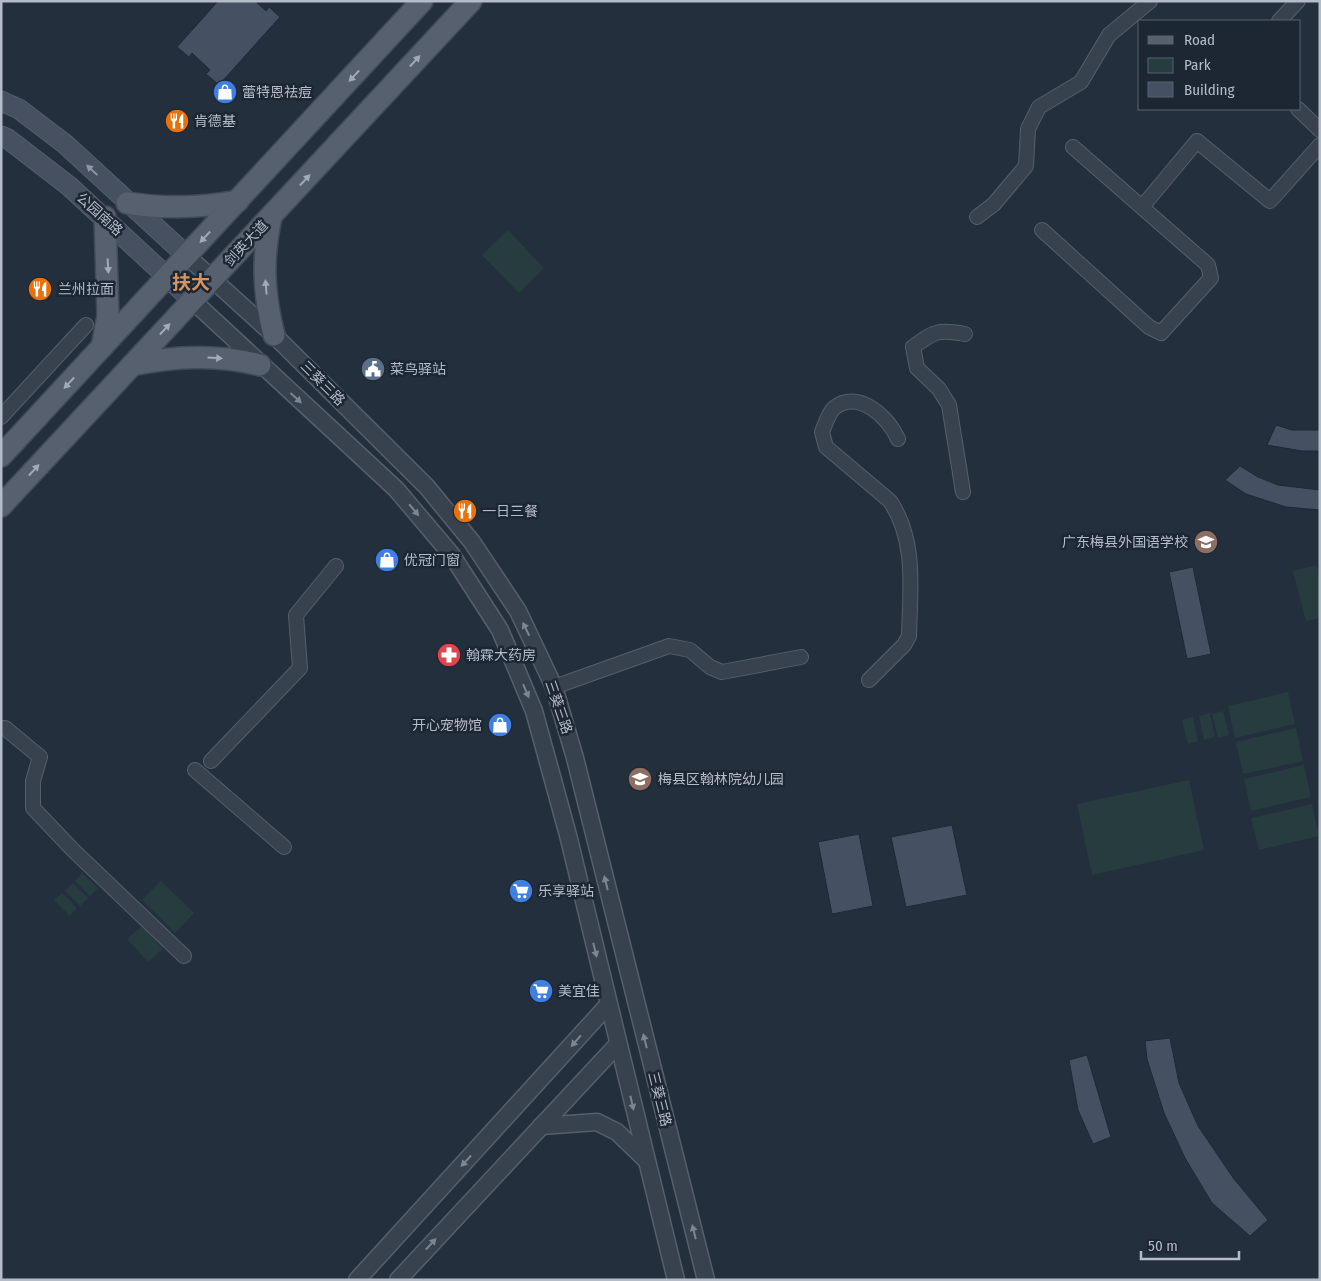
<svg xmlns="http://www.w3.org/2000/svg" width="1321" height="1281" viewBox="0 0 1321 1281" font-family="'Fira Sans Condensed','Noto Sans SC',sans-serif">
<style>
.green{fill:#263c3f}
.building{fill:#455162;stroke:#1f2835}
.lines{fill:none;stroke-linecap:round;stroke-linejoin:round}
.minor-casing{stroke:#565f6c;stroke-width:16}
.tertiary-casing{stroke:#565f6c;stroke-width:19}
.secondary-casing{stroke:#565f6c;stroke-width:21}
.primary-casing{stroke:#414a57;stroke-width:24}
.minor{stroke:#38414e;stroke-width:14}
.tertiary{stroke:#38414e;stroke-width:16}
.secondary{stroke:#465061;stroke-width:19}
.primary{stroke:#56606e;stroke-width:21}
.oneway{fill:#a1aab7}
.oneway2{fill:#8e96a5}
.oneway3{fill:#7c8592}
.labels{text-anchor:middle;stroke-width:5;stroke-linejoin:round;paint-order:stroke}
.poi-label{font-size:14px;fill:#b4bcc9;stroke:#1d2633;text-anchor:start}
.street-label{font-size:14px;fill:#b4bcc9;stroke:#1d2633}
.district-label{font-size:19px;font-weight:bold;fill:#d59563;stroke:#1d2633}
</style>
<rect width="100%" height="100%" fill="#242f3e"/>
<g class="green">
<path d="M508,230L544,268L519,293L482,255Z"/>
<path d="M1317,565L1320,575V618L1306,621L1293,571Z"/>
<path d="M1288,692L1295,724L1235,738L1228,706Z"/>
<path d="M1223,711L1229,735L1218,738L1212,714Z"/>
<path d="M1210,713L1215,737L1204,740L1199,716Z"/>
<path d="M1193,717L1198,741L1188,744L1182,720Z"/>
<path d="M1296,728L1303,761L1243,774L1236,742Z"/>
<path d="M1304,765L1311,797L1251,811L1244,779Z"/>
<path d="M1189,780L1204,850L1092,875L1077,804Z"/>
<path d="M1312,804L1319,836L1259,850L1251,818Z"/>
<path d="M82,873L98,888L90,896L75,881Z"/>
<path d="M161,881L194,913L175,933L142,900Z"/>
<path d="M73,883L88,898L80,906L65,891Z"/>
<path d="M62,893L77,908L70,916L54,900Z"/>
<path d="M142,926L163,949L148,962L127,939Z"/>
</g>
<g class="building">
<path d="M218,1H255L266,11L269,7L280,17L219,85L206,74L210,70L192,53L189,57L177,47Z"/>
<path d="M1276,425L1292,430H1320V451H1302L1267,445Z"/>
<path d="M1240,466L1258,477L1278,485L1320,490V510L1286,507L1246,494L1225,480Z"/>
<path d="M1193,567L1211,654L1187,659L1169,572Z"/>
<path d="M952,825L967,895L906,907L891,837Z"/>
<path d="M859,834L873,906L832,914L818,842Z"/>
<path d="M1170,1038L1179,1083L1198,1126L1234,1179L1268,1220L1250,1236L1212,1203L1185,1158L1164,1113L1147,1059L1145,1041Z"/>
<path d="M1087,1055L1111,1137L1093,1144L1078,1110L1069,1060Z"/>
</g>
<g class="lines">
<g class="minor-casing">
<g id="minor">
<path d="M1279,21L1298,1"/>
<path d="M1298,109L1320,130"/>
<path d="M1142,207L1197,141L1270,201L1320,145"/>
<path d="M977,217L994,204L1026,166L1028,129L1039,107L1081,82L1109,35L1150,1"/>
<path d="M1042,230L1149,327L1161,333L1211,278L1208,265L1073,147"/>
<path d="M1,417L86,325"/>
<path d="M963,492L949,405L939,389L917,368L913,347C935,331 938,329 965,334"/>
<path d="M869,680L904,645L909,636C910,590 917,541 890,501L826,447L822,432C825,425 828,414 834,408C858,388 889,418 898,439"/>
<path d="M554,687L669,646L690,650L710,667L722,672L801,657"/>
<path d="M5,728L40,757L33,781V808L73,850L184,956"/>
<path d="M211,761L300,668L296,615L336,566"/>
<path d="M195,770L284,847"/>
</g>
</g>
<g class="tertiary-casing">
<g id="tertiary">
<path d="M187,256L274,335L427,487L472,542L518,611L554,687L575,758L706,1280"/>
<path d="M192,300L396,489L451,554L500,630L534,711L568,835L676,1280"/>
<path d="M541,1126L597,1122L617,1132L645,1159"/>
<path d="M357,1280L608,1005"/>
<path d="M398,1280L618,1044"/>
</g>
</g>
<g class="secondary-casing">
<g id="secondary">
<path d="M1,101L19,109L65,144L187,256"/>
<path d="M1,136L8,139L69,186L192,300"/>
</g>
</g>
<g class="primary-casing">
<g id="primary">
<path d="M127,203C166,209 200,208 238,201"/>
<path d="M271,217C262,259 263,292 274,335"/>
<path d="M102,347L108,316L105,217"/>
<path d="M132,365C176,356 217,354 260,365"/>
<path d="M1,456L422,1"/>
<path d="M1,506L471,1"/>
</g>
</g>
<use href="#minor" class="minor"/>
<use href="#tertiary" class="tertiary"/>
<use href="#secondary" class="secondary"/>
<use href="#primary" class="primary"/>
</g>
<defs><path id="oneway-solid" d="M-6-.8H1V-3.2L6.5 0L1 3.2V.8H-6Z" transform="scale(1.25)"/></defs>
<g class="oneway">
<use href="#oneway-solid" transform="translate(415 61) rotate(-47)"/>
<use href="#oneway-solid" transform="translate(354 76) rotate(133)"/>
<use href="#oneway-solid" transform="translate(305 180) rotate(-47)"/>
<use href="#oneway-solid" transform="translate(205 237) rotate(133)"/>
<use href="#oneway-solid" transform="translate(108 266) rotate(87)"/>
<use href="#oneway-solid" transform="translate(266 287) rotate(-95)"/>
<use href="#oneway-solid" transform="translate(165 329) rotate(-47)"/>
<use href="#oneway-solid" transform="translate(215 358) rotate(4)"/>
<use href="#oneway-solid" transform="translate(69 383) rotate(133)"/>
<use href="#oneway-solid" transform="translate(34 470) rotate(-47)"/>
</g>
<use class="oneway2" href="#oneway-solid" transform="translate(92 170) rotate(-137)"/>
<g class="oneway3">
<use href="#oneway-solid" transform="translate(296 398) rotate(42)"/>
<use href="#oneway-solid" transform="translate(414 510) rotate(50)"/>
<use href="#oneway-solid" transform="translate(526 629) rotate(-116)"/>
<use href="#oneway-solid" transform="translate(526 691) rotate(67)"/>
<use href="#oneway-solid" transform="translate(606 883) rotate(-104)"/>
<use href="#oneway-solid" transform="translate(595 950) rotate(76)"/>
<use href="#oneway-solid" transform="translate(576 1041) rotate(131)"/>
<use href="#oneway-solid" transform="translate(645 1041) rotate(-104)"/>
<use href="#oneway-solid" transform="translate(632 1103) rotate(77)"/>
<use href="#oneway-solid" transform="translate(466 1161) rotate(133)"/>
<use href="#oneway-solid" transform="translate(694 1232) rotate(-104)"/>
<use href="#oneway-solid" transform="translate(431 1244) rotate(-47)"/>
</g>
<defs>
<g id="shop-disc" transform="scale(1.25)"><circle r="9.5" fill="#3f7fe0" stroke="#1d2633"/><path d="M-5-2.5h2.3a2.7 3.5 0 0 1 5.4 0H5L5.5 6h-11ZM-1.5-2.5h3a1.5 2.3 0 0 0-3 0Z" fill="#fff"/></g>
<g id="restaurant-disc" transform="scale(1.25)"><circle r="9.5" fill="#e8710a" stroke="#1d2633"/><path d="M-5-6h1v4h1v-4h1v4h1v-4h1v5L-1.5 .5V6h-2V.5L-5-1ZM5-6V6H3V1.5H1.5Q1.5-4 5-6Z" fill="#fff"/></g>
<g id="civic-disc" transform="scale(1.25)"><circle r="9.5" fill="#5c6f8a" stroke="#1d2633"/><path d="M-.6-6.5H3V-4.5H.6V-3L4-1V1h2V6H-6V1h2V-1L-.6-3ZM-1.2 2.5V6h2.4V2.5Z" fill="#fff"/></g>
<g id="school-disc" transform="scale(1.25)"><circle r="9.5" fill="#8d6e63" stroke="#1d2633"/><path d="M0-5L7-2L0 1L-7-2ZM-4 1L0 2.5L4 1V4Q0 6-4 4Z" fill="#fff"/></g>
<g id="pharmacy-disc" transform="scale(1.25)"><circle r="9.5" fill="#e0444e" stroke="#1d2633"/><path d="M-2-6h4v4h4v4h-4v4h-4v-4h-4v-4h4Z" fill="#fff"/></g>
<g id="supermarket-disc" transform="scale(1.25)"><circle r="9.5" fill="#3f7fe0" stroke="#1d2633"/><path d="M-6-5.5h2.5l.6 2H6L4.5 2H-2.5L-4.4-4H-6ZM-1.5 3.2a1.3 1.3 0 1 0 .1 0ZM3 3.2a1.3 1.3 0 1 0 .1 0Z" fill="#fff"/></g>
</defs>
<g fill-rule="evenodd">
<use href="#shop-disc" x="225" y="92"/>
<use href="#restaurant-disc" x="177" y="121"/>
<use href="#restaurant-disc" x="40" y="289"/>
<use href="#civic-disc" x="373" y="369"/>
<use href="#restaurant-disc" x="465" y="511"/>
<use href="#school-disc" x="1206" y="542"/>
<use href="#shop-disc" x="387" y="560"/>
<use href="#pharmacy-disc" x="449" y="655"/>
<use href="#shop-disc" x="500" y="725"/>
<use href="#school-disc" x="640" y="779"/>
<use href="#supermarket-disc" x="521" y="891"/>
<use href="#supermarket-disc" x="541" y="991"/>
</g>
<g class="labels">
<g class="poi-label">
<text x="242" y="97">蕾特恩祛痘</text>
<text x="194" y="126">肯德基</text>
<text x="58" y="294">兰州拉面</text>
<text x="390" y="374">菜鸟驿站</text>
<text x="482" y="516">一日三餐</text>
<text x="1188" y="547" text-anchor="end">广东梅县外国语学校</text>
<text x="404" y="565">优冠门窗</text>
<text x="466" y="660">翰霖大药房</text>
<text x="482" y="730" text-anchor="end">开心宠物馆</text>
<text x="658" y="784">梅县区翰林院幼儿园</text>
<text x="538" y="896">乐享驿站</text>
<text x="558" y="996">美宜佳</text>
</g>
<g class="street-label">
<text transform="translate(100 214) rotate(42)" y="5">公园南路</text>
<text transform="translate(246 243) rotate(-47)" y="5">剑英大道</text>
<text transform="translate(323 383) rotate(45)" y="5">三葵三路</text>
<text transform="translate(559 707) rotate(71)" y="5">三葵三路</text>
<text transform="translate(660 1099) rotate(76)" y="5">三葵三路</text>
</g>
<g class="district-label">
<text x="191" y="289">扶大</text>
</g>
</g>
<rect width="1321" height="1281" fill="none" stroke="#b4bcc9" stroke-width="5"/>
<rect x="1138" y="20" width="162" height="90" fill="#1d2633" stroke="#59626f"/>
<rect x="1148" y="36" width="25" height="8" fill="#56606e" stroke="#59626f"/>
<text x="1184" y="45" font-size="15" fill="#b4bcc9">Road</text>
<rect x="1148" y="58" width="25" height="15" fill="#263c3f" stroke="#59626f"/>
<text x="1184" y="70" font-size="15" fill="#b4bcc9">Park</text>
<rect x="1148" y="82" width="25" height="15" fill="#455162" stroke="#59626f"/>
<text x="1184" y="95" font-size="15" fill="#b4bcc9">Building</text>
<path d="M1141 1251v8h98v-8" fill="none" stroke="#b4bcc9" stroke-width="2.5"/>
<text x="1148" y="1251" font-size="15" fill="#b4bcc9" stroke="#1d2633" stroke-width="4" paint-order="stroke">50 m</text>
</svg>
